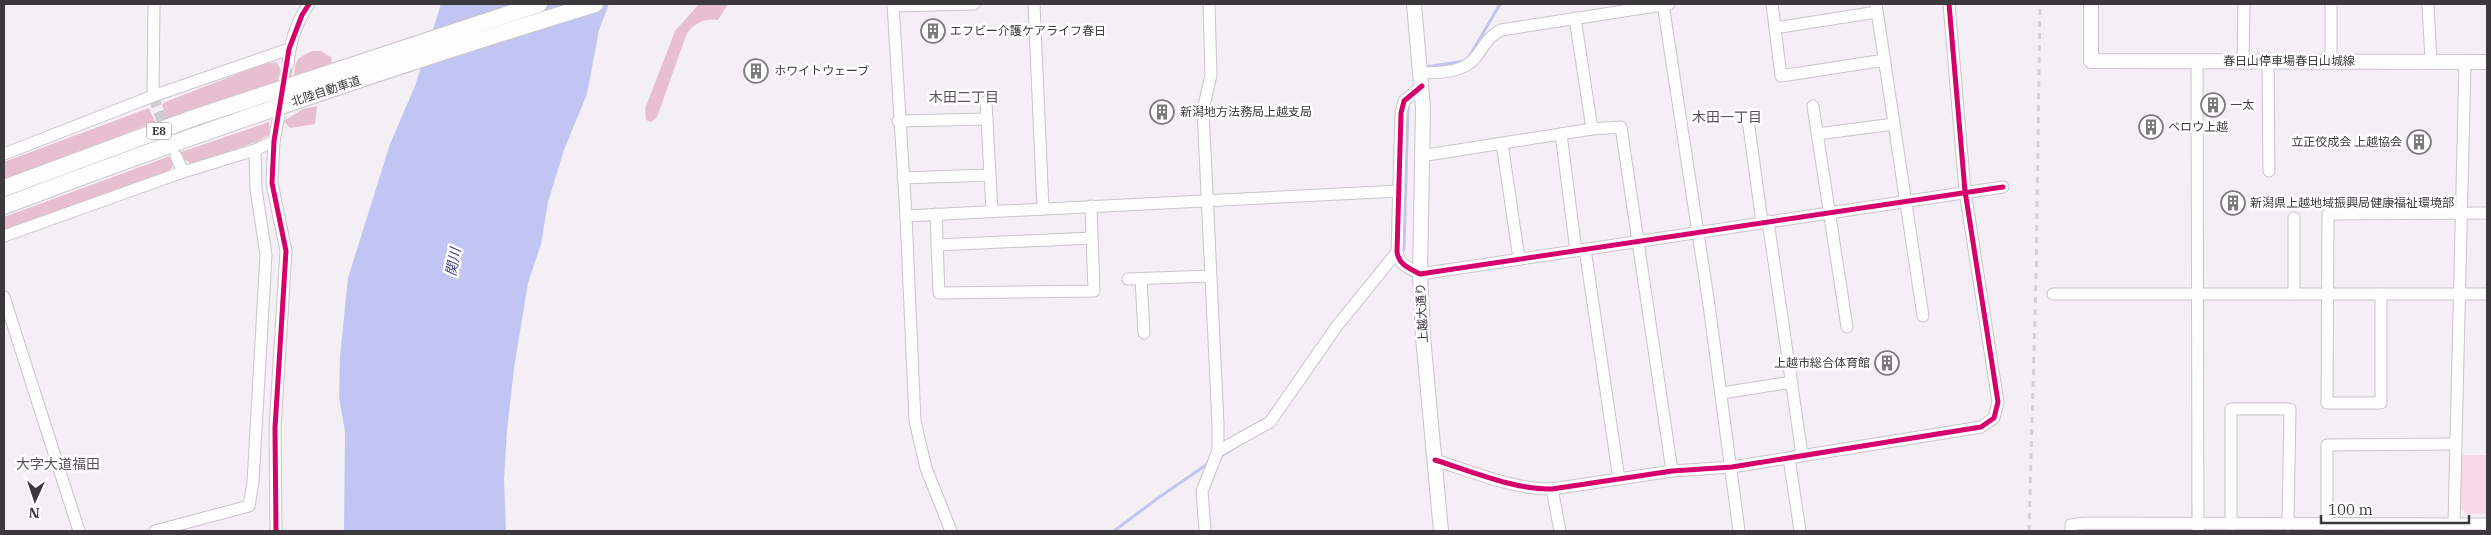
<svg xmlns="http://www.w3.org/2000/svg" width="2491" height="535" viewBox="0 0 2491 535" font-family="'IBM Plex Serif','Noto Sans JP',serif">
<style>
.green{fill:#f8d8e4}
.forest{fill:#e8bfce}
.water{fill:#c2c5f4}
.lines{fill:none;stroke-linecap:round;stroke-linejoin:round}
.stream{stroke:#c2c5f4;stroke-width:3}
.minor-tunnel{stroke:#cfcbd0;stroke-width:11;stroke-dasharray:11 5.5;stroke-linecap:butt}
.minor-casing{stroke:#c9c5ca;stroke-width:13}
.major-casing{stroke:#c9c5ca;stroke-width:16}
.highway-casing{stroke:#c9c5ca;stroke-width:18}
.minor{stroke:#fdfdfe;stroke-width:11}
.major{stroke:#fdfdfe;stroke-width:14}
.highway{stroke:#fdfdfe;stroke-width:16}
.rail{stroke:#d4d2d4;stroke-width:3;stroke-dasharray:6 6;stroke-linecap:butt}
.cycleway-casing{stroke:#fff;stroke-width:8}
.cycleway{stroke:#d6006c;stroke-width:5}
.labels{text-anchor:middle;stroke-width:5;stroke-linejoin:round;paint-order:stroke}
.shield{fill:#fff;stroke:#767477;stroke-width:1}
.shield-label{font-size:11px;font-weight:bold;fill:#3c393d}
.poi-label{font-size:12px;fill:#3c393d;stroke:#fff;text-anchor:start}
.street-label{font-size:12px;fill:#3c393d;stroke:#fff}
.neighbourhood-label{font-size:14px;fill:#59525b;stroke:#fff}
.water-label{font-size:14px;font-style:italic;fill:#3b3b85;stroke:#fff}
</style>
<rect width="100%" height="100%" fill="#f4eff5"/>
<path class="green" d="M2461,455H2487V514H2467L2461,508Z"/>
<g class="forest">
<path d="M699,4H728L718,20C705,18 695,23 687,33L657,117L651,122L646,120L645,109L675,31Z"/>
<path d="M313,51H321L331,57L332,63L294,77C295,60 297,57 313,51Z"/>
<path d="M277,62L281,70L278,81L167,118L162,105L165,102L263,64Z"/>
<path d="M317,106L315,124L290,128L284,121L303,109Z"/>
<path d="M149,108L155,122L4,179V162Z"/>
<path d="M269,122L270,134L256,142L192,164L182,158L181,152Z"/>
<path d="M170,156L173,166L169,171L4,231V217Z"/>
</g>
<path class="water" d="M441,4H609L599,30L587,94L564,150L548,202L541,244L528,283L514,368L507,431L504,480L506,531H344L345,432L339,397L340,356L348,278L390,144L415,86Z"/>
<g class="lines">
<g class="stream">
<path d="M1469,57L1500,4"/>
<path d="M1425,69L1426,67L1465,61"/>
<path d="M1401,253L1404,249L1408,106"/>
<path d="M1219,457L1231,450"/>
<path d="M1114,531L1158,498L1209,463"/>
</g>
<g class="minor-tunnel">
<path d="M283,94L288,64"/>
<path d="M153,96L174,151"/>
</g>
<g class="minor-casing">
<g id="minor">
<path d="M893,4L906,216L915,421L926,468L951,531"/>
<path d="M1034,4L1043,209"/>
<path d="M1663,4L1709,305L1739,531"/>
<path d="M1772,4L1781,76L1885,60"/>
<path d="M1876,4L1923,316"/>
<path d="M2331,4V60"/>
<path d="M2428,4L2431,61"/>
<path d="M893,6L974,4"/>
<path d="M1775,28L1877,12"/>
<path d="M2197,61L2198,531"/>
<path d="M2243,61L2244,4"/>
<path d="M2268,61L2269,171"/>
<path d="M288,64C290,43 297,21 309,4"/>
<path d="M1420,73C1438,72 1462,74 1475,58C1484,47 1487,37 1501,30L1669,4"/>
<path d="M1422,86L1404,101L1401,113L1397,252C1399,265 1409,268 1420,274L2003,187"/>
<path d="M153,96L154,4"/>
<path d="M986,102L992,211"/>
<path d="M1813,106L1847,327"/>
<path d="M1748,120L1762,222"/>
<path d="M898,121L987,119"/>
<path d="M1592,129L1621,127L1672,471"/>
<path d="M1561,134L1576,251"/>
<path d="M1817,134L1894,124"/>
<path d="M1502,143L1519,259"/>
<path d="M4,154L153,96L289,49"/>
<path d="M176,156L183,172"/>
<path d="M1421,156L1592,129L1575,18"/>
<path d="M903,178L989,175"/>
<path d="M936,214L939,293L1094,291L1091,206"/>
<path d="M906,216L1399,191"/>
<path d="M2294,218V294"/>
<path d="M1768,221L1802,455"/>
<path d="M4,236L183,172L255,150L274,141"/>
<path d="M937,245L1092,238"/>
<path d="M1585,249L1619,479"/>
<path d="M1128,279L1210,276"/>
<path d="M1141,279L1144,333"/>
<path d="M2053,294H2487"/>
<path d="M2381,294V403H2327L2328,214L2487,213"/>
<path d="M4,297L79,531"/>
<path d="M1722,393L1792,382"/>
<path d="M1218,451L1270,422L1337,326L1397,252"/>
<path d="M1789,458L1800,531"/>
<path d="M1435,460C1470,471 1515,490 1552,489L1672,471L1732,467L1981,427L1994,418L1998,402L1965,191L1949,4"/>
<path d="M1552,489L1560,531"/>
<path d="M2231,524V409H2290L2288,524"/>
<path d="M2327,524V445L2455,444"/>
<path d="M2454,524L2465,63"/>
<path d="M155,531L249,506L253,482L266,255L256,189L255,150"/>
<path d="M276,531L275,428L286,251L272,183L274,141L279,115"/>
<path d="M1205,531L1202,491L1218,451V424L1203,110L1211,75L1209,4"/>
<path d="M2071,531V525L2085,523L2487,524"/>
</g>
</g>
<g class="major-casing">
<g id="major">
<path d="M1414,4L1423,108L1420,274L1423,337L1441,531"/>
<path d="M2091,4V61L2487,62"/>
</g>
</g>
<g class="highway-casing">
<g id="highway">
<path d="M4,188L193,118L539,4"/>
<path d="M4,206C199,132 396,65 595,4"/>
</g>
</g>
<use href="#minor" class="minor"/>
<use href="#major" class="major"/>
<use href="#highway" class="highway"/>
<path class="rail" d="M2029,531L2036,281L2040,4"/>
<g class="cycleway-casing">
<g id="cycleway">
<path d="M1422,86L1404,101L1401,113L1397,252C1399,265 1409,268 1420,274L2003,187"/>
<path d="M1435,460C1470,471 1515,490 1552,489L1672,471L1732,467L1981,427L1994,418L1998,402L1965,191L1949,4"/>
<path d="M276,531L275,428L286,251L272,183L274,141L289,49L302,15L309,4"/>
</g>
</g>
<use href="#cycleway" class="cycleway"/>
</g>
<defs>
<g id="building-ring" transform="scale(1.25)"><circle r="9.5" fill="#fff" stroke="#7c797d" stroke-width="1.5"/><path d="M-4-6H4V6H1V3H-1V6H-4ZM-2.5-4.3h1.7v1.8h-1.7ZM.8-4.3h1.7v1.8H.8ZM-2.5-1h1.7V.8h-1.7ZM.8-1h1.7V.8H.8Z" fill="#7c797d"/></g>
</defs>
<g fill-rule="evenodd">
<use href="#building-ring" x="933" y="31"/>
<use href="#building-ring" x="756" y="71"/>
<use href="#building-ring" x="2213" y="105"/>
<use href="#building-ring" x="1162" y="112"/>
<use href="#building-ring" x="2151" y="127"/>
<use href="#building-ring" x="2419" y="142"/>
<use href="#building-ring" x="2233" y="203"/>
<use href="#building-ring" x="1887" y="363"/>
</g>
<g class="labels">
<rect class="shield" x="146.5" y="122.5" width="25" height="17" rx="4"/>
<g class="shield-label">
<text x="159" y="135">E8</text>
</g>
<g class="poi-label">
<text x="950" y="35">エフビー介護ケアライフ春日</text>
<text x="774" y="75">ホワイトウェーブ</text>
<text x="2230" y="109">一太</text>
<text x="1180" y="116">新潟地方法務局上越支局</text>
<text x="2168" y="131">ベロウ上越</text>
<text x="2402" y="146" text-anchor="end">立正佼成会 上越協会</text>
<text x="2250" y="207">新潟県上越地域振興局健康福祉環境部</text>
<text x="1870" y="367" text-anchor="end">上越市総合体育館</text>
</g>
<g class="street-label">
<text x="2289" y="65">春日山停車場春日山城線</text>
<text transform="translate(326 91) rotate(-18)" y="4">北陸自動車道</text>
<text transform="translate(1422 313) rotate(-93)" y="4">上越大通り</text>
</g>
<g class="neighbourhood-label">
<text x="964" y="102">木田二丁目</text>
<text x="1727" y="122">木田一丁目</text>
<text x="58" y="469">大字大道福田</text>
</g>
<g class="water-label">
<text transform="translate(453 262) rotate(-80)" y="5">関川</text>
</g>
</g>
<rect width="2491" height="535" fill="none" stroke="#3c393d" stroke-width="10"/>
<g transform="translate(35 500) rotate(183)" stroke="#ffffff" stroke-width="4" paint-order="stroke">
<path d="M0-4L9 19L0 12L-9 19Z" fill="#3c393d"/>
<text y="-8" font-size="14" font-weight="bold" text-anchor="middle" fill="#3c393d">N</text>
</g>
<path d="M2321 515v8h148v-8" fill="none" stroke="#3c393d" stroke-width="2.5"/>
<text x="2328" y="515" font-size="15" fill="#3c393d" stroke="#ffffff" stroke-width="4" paint-order="stroke">100 m</text>
</svg>
